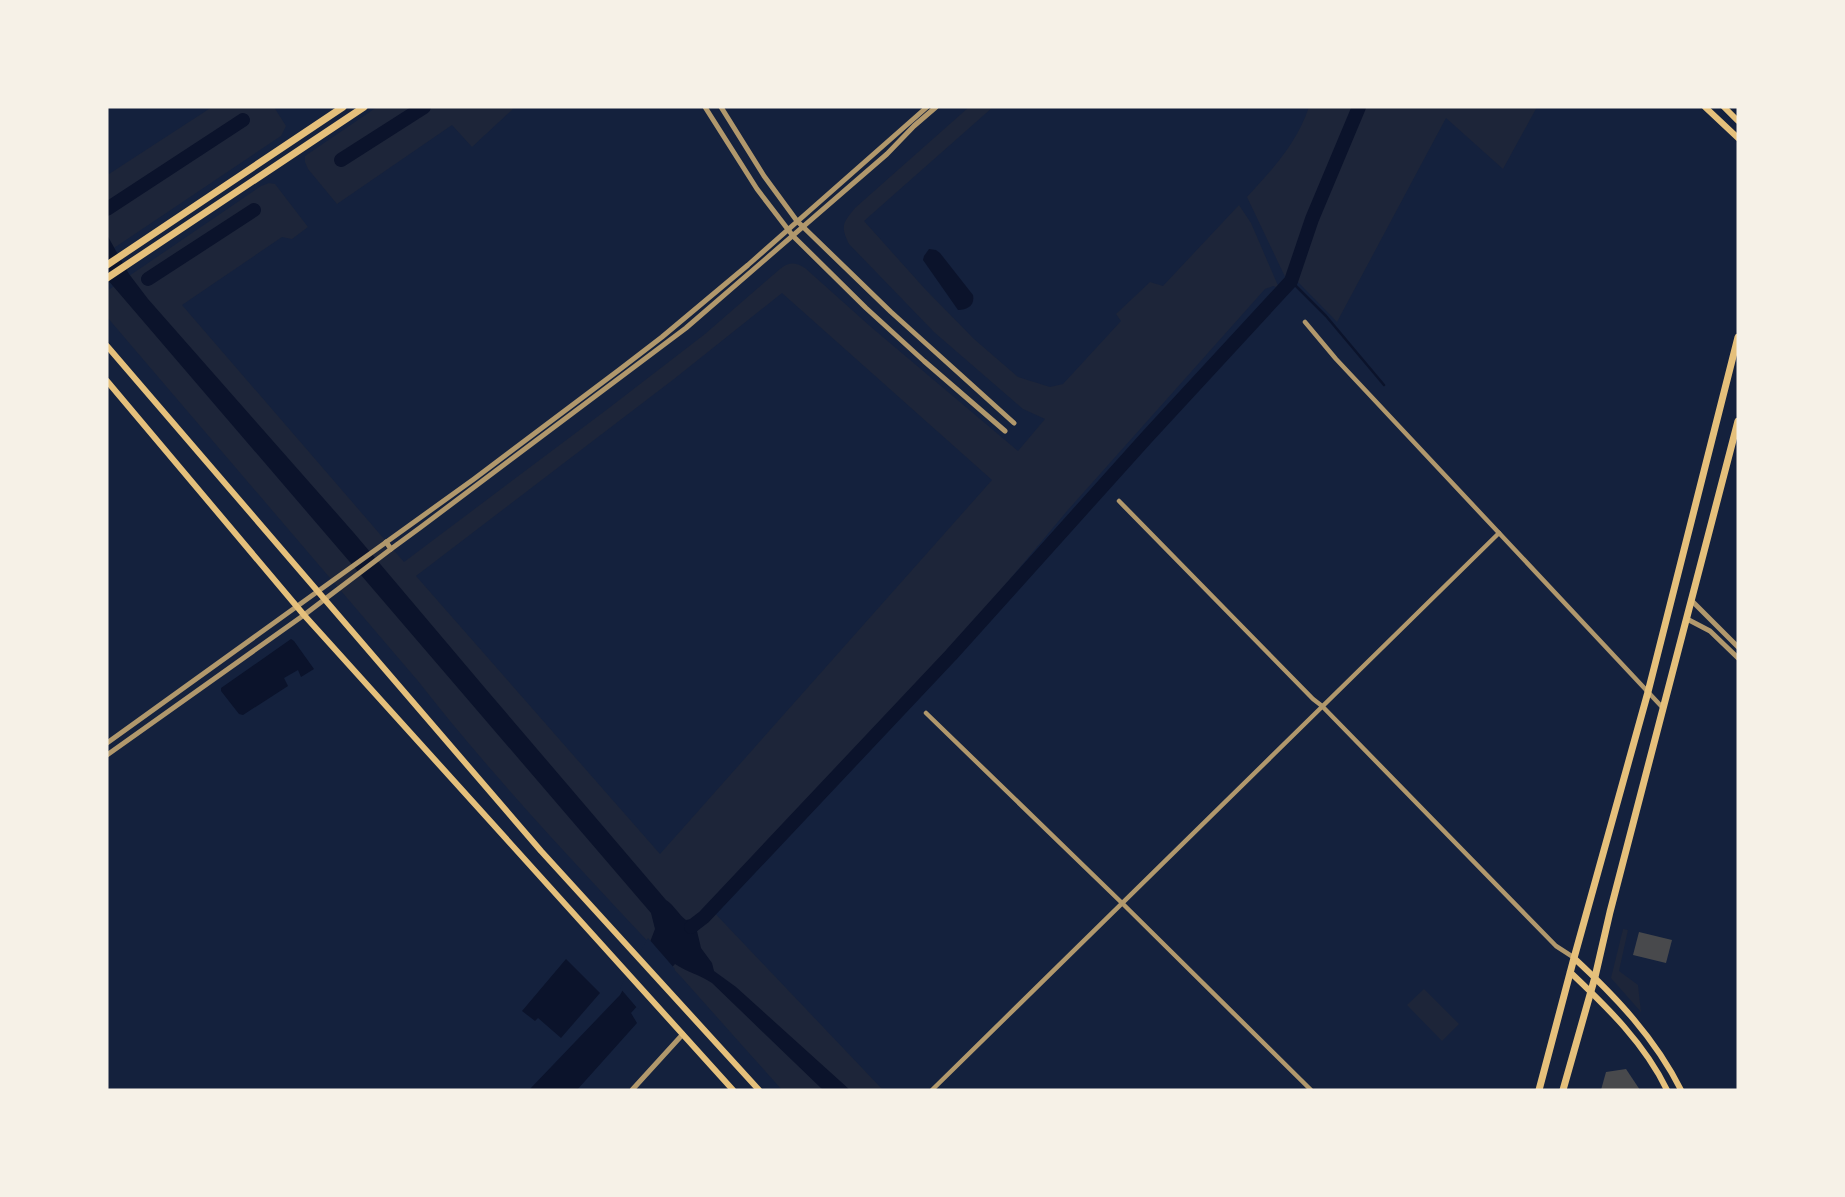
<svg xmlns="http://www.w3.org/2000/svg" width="1845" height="1197" viewBox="0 0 1845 1197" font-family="Poppins,sans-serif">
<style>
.green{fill:#1d2539;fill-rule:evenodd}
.water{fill:#0b132b}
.pier{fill:#14213d}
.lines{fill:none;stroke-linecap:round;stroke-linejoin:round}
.stream{stroke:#0b132b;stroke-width:2.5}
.river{stroke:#0b132b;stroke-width:14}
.building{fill:#48494c}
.minor{stroke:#b1986c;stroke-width:4.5}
.tertiary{stroke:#b1986c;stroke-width:5}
.secondary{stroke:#e5c07b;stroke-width:6}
.primary{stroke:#e5c07b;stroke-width:7}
</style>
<rect width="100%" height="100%" fill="#14213d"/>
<g class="green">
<path d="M212,107H274L286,126L281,136L114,248L107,235V172L109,174Z"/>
<path d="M377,107H512L513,109L472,147L452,125L337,204L308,169L305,162V156Z"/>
<path d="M969,107H993L864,221L925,289L974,339L1018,377L1050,387L1063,384L1121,321L1116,314L1150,282L1163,286L1239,205L1251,223L1279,288L1273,286L1265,289L1067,511L975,621L708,906L883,1090H782C749,1053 716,1016 683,979C593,882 500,786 418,681L107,317V291L261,186L269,183L275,184L308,227L292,239L282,237L182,305L404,562L605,411L705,334L780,269C789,262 795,262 805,268L871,327L1018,451L1045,419L1023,409L934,332L849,244C840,226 843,223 855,208ZM782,293L992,480L660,854L416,576L674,379Z"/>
<path d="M1309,107H1354L1294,259L1287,281L1247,197C1272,170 1297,143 1309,107Z"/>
<path d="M1363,107H1537L1503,169L1446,118L1337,322L1297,281L1295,276L1318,212Z"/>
<path d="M1623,929L1628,930L1619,971L1638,985L1641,1012L1611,978Z"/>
<path d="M1424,989L1459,1024L1442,1041L1407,1005Z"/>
</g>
<g class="water">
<path d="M107,235L129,274L148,299L354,533L485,688L666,900C675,906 678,914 686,920L704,917L697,931L701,948L712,963L714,971L736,987L850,1090H823L712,983C700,975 687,972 675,964L631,1013L637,1023L577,1090H529L620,995L650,942L655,929L651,913L107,279Z"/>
<path d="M929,249L936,250L940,253L973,295C975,305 968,310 958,310L923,260L924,256Z"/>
<path d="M291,639L294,641L314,669L301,677L298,670L284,678L288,686L243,715L239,714L221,691V688Z"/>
<path d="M566,959L600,993L561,1038L538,1018L535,1021L522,1011Z"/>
</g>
<path class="pier" d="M648,938L675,969L638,1009L620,988Z"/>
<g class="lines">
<path class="stream" d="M1291,281L1326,316L1384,385"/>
<g class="river">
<path d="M341,160L424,107"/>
<path d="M107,209L243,120"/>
<path d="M148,279L254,210"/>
<path d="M691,927L704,917L951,655L1147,437L1291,281L1312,219L1359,107"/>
</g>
</g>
<g class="building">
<path d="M1639,932L1672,940L1666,963L1633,955Z"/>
<path d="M1626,1069L1640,1090H1601L1606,1072Z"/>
</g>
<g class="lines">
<g class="minor">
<path d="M1305,322L1336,359L1663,708"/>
<path d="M1119,501L1313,699L1322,706L1556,946L1573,957"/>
<path d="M926,713L1122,903L1311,1090"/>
<path d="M932,1090L1499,533"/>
</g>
<g class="tertiary">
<path d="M705,107L757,189L793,236L866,308L924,361L1005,431"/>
<path d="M721,107L764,176L797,221L891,312L1014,423"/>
<path d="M386,542L391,549L421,527L686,328L887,154L914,126L936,107"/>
<path d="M1692,601L1738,647"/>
<path d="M1687,619L1710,631L1738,658"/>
<path d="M107,743L474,479L619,370L662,337L748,265L927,107"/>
<path d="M107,755L304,615L391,549"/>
<path d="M632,1090L683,1034"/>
</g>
<g class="secondary">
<path d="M1705,107L1738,138"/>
<path d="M1724,107L1738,121"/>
<path d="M107,346L541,851L759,1090"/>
<path d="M107,381L304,615L733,1090"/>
<path d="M1574,958C1616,997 1655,1038 1681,1090"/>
<path d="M1570,972C1607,1007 1645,1044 1667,1090"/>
</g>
<g class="primary">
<path d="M107,265L343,107"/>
<path d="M107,278L364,107"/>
<path d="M1539,1090L1574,958L1648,692L1738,337"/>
<path d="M1563,1090L1595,977L1610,912L1738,421"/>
</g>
</g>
<rect width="1845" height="1197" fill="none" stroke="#f6f1e7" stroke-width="217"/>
</svg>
